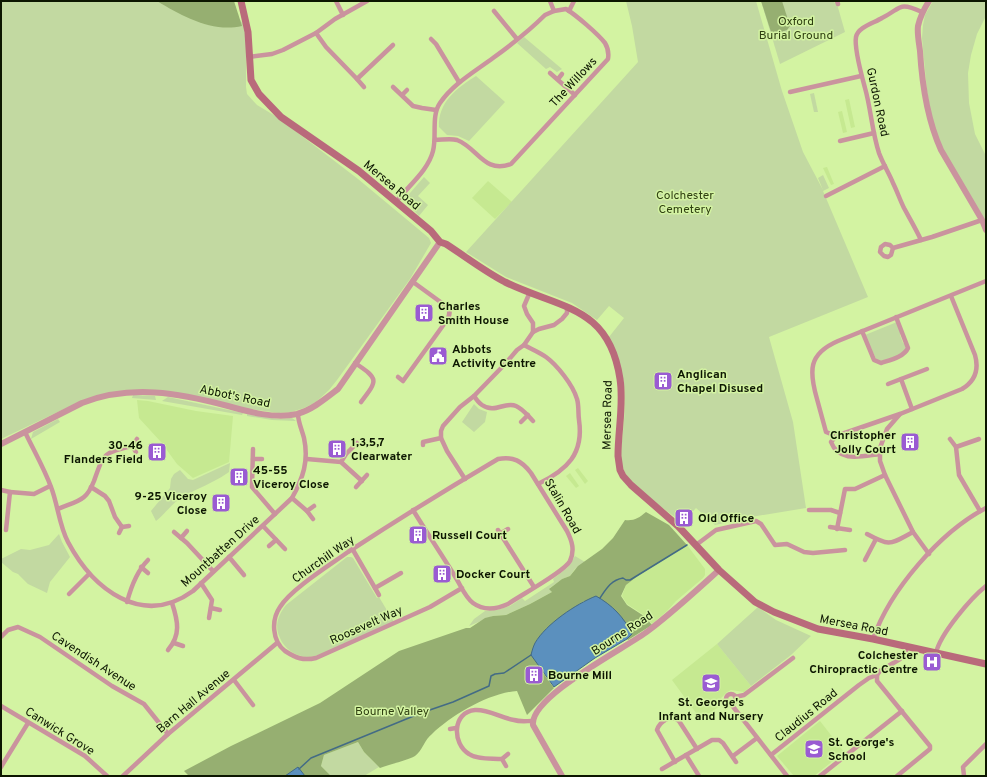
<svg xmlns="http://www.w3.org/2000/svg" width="987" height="777" viewBox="0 0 987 777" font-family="Overpass,sans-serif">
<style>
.built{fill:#c6e991}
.green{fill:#c2d9a1}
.forest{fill:#96af71}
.water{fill:#5b90be;stroke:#436b85}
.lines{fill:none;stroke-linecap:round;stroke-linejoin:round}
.stream{stroke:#436b85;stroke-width:1.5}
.minor{stroke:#ca939e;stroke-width:4.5}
.tertiary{stroke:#ca939e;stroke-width:6}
.secondary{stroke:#b96a7b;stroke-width:7}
.labels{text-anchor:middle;stroke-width:3;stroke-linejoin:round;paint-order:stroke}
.park-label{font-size:12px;fill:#2f3f11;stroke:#d3f3a2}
.street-label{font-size:12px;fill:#0c1600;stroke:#d3f3a2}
.poi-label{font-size:12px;font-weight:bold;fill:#0c1600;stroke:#d3f3a2;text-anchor:start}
</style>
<rect width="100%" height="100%" fill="#d3f3a2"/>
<g class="built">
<path d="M849,99L855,127L851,128L845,100Z"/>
<path d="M842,111L847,132L843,133L838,112Z"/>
<path d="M827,167L834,184L831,185L823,168Z"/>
<path d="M488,181L512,202L495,219L472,198Z"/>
<path d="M137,400L148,401L196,411L233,416L229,462L193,478L177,464L161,442L139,418Z"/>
<path d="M578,468L588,481L585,484L575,470Z"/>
<path d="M570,473L579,486L576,488L566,476Z"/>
<path d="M687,545L705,569V575L703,578L676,601L667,611L652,624L644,615L627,604L622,596L626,585L639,575Z"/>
<path d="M717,644L751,686L744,692L731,690L727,692L721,698L723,702L726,701L727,702L701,718L699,717L672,680Z"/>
<path d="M820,721L844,752L814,776H794L777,756Z"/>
</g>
<g class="green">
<path d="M1,1H224L246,27V87L247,94L257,105L277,117L358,179L429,238L431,243L410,279L337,380L329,390L316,402L304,408L291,412L279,413L251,409L162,391L85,399L1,439Z"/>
<path d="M626,1H756L782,91L803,152L823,190L818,178L823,175L829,188L823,191L868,297L769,337L793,422L806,508L757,516L715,525L696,508L682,523C666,509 634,490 624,471C622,466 621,461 621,456C622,434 627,406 624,384C622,368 614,352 609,337L624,318L609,306L597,320L572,303L506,277L466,252L638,62L632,26Z"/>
<path d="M761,1H832L837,4L845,32L780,64Z"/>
<path d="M933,1H986V16L977,34L971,55L968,73L969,103L975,134L986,156V224L942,150L932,120L927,91L922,38L923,25L925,15Z"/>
<path d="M524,37L562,69L557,72L550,67L546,69L517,43Z"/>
<path d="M476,76L505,102L469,141L458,136L447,135L439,127C438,102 457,88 476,76Z"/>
<path d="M814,93L818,112H814L810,94Z"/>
<path d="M424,177L430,183L418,196L428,205L419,216L407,203L406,200L410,193Z"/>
<path d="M897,322L901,333L900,335L903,343L906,344C908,356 886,361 877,361L865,335Z"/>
<path d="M133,395L155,396L156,400L132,398Z"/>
<path d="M168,397L243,413L242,415L162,401Z"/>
<path d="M474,404L479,409L487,412L485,422L474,432L462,422Z"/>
<path d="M247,414L278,419L292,418L296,421L272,420L247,416Z"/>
<path d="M58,419L60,422L31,439L33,432Z"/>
<path d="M230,463L229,472L226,474C213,483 198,488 184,496C173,502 166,513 156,521L151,511L170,488L171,479L174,474L180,470L188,479L193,480Z"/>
<path d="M59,534L62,542L70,557L50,582L47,593L28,584L18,574L13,572L1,562V559L21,549L30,550L49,545Z"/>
<path d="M575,556L585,562L575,569L570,576L562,579L550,588L552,592L530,604L506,615L493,616L469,626L474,619L485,611L497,610L510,606L522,598L525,601L554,582L553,579L567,568Z"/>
<path d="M347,557H351L353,558L377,598L379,597L394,622C377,629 360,636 343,644C332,649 319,657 306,657C295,656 284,648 280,638C274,626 278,615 286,605Z"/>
<path d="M758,607L776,620L811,636L791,655L751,686L717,644Z"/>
<path d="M358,742L364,752L379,767L364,776H331L321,766L324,755Z"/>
</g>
<g class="forest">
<path d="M157,1H234L242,26C212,33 182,16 157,1Z"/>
<path d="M761,1H782L790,26L787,30L772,35Z"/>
<path d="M646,512L669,525L687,545L639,575L626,585L621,596L627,605L644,616L652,625L628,640L584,601C566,614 549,626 535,643L538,666L554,688L527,715L517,691C489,693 452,715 432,734C425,739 422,751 415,756C406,761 390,764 380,768L364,752L358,742L324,755L321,766L331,776H189L184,771L231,746L320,703L399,651L466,628H470L485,618L493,616L506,615L530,604L552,592L549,589L562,579L570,576L578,566L602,549L613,538L625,520C634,521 639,518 646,512Z"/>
</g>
<g class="water">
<path d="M596,596C612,605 624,617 632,634L627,639L595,658L554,687L531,655C532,651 533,647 535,643C546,624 576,604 596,596Z"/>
<path d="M298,767L305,776H285Z"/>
</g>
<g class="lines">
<g class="stream">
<path d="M600,598C606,589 611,580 623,578L626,580H630L687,545"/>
<path d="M299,769L311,758L421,713L453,702L489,686L491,676L495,674L504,673L531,655"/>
</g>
<g class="minor">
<path d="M336,1L343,15"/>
<path d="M550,1L554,11"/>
<path d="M837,1L838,4"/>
<path d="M494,11L517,39"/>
<path d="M569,11L574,1"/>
<path d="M316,33L326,47L357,79L393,45"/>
<path d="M431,39L436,44L459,82"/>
<path d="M249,57L272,54L283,50L316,33L335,19L367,1"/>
<path d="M550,73L575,95"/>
<path d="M357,79L364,87"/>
<path d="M558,79L562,74"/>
<path d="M393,87L413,106L422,108L436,110"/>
<path d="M790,92L861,76"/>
<path d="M402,95L407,90"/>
<path d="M840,141L874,133"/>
<path d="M826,196L885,166"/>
<path d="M396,202C408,186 428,171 433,151C437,136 431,116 440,103C453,84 474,72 493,58C511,45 529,31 545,15L554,11L566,9C576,15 598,34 605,43C608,48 609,53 608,59L511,164C484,174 478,148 457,140C450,138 442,140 435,140"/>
<path d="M921,240C916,229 910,219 904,208C900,200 897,191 893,183C889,173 883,164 879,153C872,132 871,109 865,88C862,77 854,48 856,37C858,27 874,23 882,18C902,8 898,1 922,12"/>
<path d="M893,248L890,245L885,244L881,247L880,252L884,256L888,257L891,255L893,248L932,237L982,220"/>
<path d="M530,292L524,306L527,314L533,323V332"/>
<path d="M862,331L874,360L881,363C890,360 904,357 908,348L896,317"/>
<path d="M524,345C531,349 539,352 546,357C557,365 573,385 577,399C579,405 578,413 579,420C584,454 567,470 538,484"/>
<path d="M355,363C379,379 378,380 361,402"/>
<path d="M398,377L403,381L447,320C450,315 451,310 446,306L413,282"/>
<path d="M901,379L912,409"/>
<path d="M888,384L927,369"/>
<path d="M474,396C476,399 479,403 482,405C495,414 505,401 516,406C523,409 528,416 533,421"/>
<path d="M521,422L528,415"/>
<path d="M25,432C34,451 44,468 51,487C58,505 59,525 68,542C93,589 142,628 193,591L292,498C303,478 309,461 304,438C302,430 298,422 298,414"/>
<path d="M836,436L900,414"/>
<path d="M950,439L956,447L959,475L980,511"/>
<path d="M423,445V442L441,438"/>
<path d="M132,446L136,452"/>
<path d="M956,447L979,439"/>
<path d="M253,449L252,487L275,514"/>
<path d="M880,454C862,456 839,463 831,442L836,436L826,432C823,421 820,410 817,399C809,371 808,354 838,341L986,281"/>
<path d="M253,459H262"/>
<path d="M307,459L341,462L362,481"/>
<path d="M341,462L346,454L357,443"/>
<path d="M465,479L447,451L441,438V431L443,426L460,407L474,396L506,363L517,350L524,345L533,332L539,329L554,325L562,319L567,313V306"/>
<path d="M91,487L105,496L109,501L115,517L122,527L129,526"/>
<path d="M356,487L367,475"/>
<path d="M1,490L10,492"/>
<path d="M292,498L307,511L313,519"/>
<path d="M58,509C66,505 77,503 84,497C89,493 92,486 94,481C104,453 103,453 132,446L137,439"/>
<path d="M413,510C427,533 442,555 456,578C461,586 465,597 473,603C484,611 497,609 508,604C521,595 564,572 570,561C575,550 572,541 567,531L531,473C522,461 513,456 498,459C447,489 397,520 348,552C330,565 291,589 280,607C271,620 272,641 285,651C296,658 303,661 316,658L430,607L462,588"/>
<path d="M809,510H831L840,513"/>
<path d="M307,511L314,506"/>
<path d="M263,526L285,549"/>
<path d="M830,527L850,530"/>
<path d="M837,529L845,489H855L885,475"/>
<path d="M6,530L10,492L34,494L50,486"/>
<path d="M498,530L534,587"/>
<path d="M174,532L187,543L213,571"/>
<path d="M119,533L122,527"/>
<path d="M500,534L508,529"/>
<path d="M867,534C891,547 890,544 913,532"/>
<path d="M181,538L187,531"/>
<path d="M696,545L716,530L756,521L761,524L775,545L787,544L804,552L813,553L845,550"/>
<path d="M269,546L276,540"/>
<path d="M353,550L379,595"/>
<path d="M929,554L913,532L885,475L880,461V448L887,429L900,414L962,389C975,381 979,369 975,355L951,296"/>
<path d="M229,557L244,575"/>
<path d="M865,560L876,539"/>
<path d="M141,567L148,573"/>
<path d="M201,583L212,600L209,618"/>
<path d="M375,588L401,573"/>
<path d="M69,594L89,574"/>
<path d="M127,602C131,587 137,571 148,560"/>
<path d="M211,608L220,610"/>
<path d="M1,637L8,630L18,627L40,637L112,686L144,704L168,734"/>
<path d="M873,639C890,590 940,532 986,508"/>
<path d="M174,643L183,646"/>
<path d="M168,650C181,635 178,621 172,603"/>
<path d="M936,653C940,634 971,598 986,586"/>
<path d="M877,675V681L930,746V749L897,776"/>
<path d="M234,680L253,705"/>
<circle cx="731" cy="699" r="5"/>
<path d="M735,697L744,695L793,658"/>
<path d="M731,704L787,776"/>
<path d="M1,706L85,756L107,776"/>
<path d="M450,729L456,728"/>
<path d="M508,754L502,759C492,758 478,760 469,754C452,744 452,712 475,710C488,709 501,718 514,720C520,722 526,721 532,721"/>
<path d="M686,755L699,776"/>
<path d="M771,755L859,685L869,678L877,675L880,671L900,659L905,654L907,647"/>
<path d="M733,756L757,738"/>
<path d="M502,759L506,766"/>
<path d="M675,762L657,730C660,721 671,714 679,721L697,749"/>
<path d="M1,767L28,723"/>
<path d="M662,769L712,740H719L723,743L736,762"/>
<path d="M123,776L168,734L277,643"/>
<path d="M820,776L902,711"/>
<path d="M964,776L963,767L986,744"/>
</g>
<g class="tertiary">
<path d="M929,1C924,9 920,17 918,26C917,34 919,43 920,51C922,84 927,119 941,150L982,220L986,230"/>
<path d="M1,444L82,403C131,384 179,393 228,406C249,412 275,419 297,414C312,410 325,399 338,389L440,242"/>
<path d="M562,776L533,725C530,696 626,648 648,631C673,612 696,591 719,570"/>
</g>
<path class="secondary" d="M241,1L248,32L251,80L259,94L281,117L359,171L431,231L440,242L446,244C466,257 484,271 505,282C560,309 609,305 620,379C624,404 618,430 618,456L620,470L623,476L631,485L678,526L719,570L755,602L774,612L818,629L873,639L986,664"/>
</g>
<defs>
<g id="building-square" transform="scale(1)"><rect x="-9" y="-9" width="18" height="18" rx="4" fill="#9a5bd2" stroke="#d3f3a2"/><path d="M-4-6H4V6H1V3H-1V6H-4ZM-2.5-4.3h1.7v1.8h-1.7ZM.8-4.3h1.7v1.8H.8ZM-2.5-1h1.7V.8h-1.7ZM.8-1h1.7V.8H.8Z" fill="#fff"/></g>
<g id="civic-square" transform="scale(1)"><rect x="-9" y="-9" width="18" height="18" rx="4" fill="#9a5bd2" stroke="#d3f3a2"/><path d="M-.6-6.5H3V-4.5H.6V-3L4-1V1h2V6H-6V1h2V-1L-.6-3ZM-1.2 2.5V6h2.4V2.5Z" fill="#fff"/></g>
<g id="hospital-square" transform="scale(1)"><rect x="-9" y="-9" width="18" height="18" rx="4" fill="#9a5bd2" stroke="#d3f3a2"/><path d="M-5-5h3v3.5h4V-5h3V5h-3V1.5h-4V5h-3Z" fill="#fff"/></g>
<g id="school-square" transform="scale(1)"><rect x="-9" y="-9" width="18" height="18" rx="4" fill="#9a5bd2" stroke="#d3f3a2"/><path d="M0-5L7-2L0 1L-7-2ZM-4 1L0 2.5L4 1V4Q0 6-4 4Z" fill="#fff"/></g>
</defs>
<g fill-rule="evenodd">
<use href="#building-square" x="424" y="313"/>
<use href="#civic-square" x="438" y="356"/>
<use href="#building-square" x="663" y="381"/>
<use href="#building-square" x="910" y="442"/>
<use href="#building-square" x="337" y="449"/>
<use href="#building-square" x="157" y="452"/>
<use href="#building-square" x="239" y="477"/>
<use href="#building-square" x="221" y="503"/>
<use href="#building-square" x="684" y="518"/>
<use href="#building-square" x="418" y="535"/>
<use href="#building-square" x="442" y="574"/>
<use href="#hospital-square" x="932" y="662"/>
<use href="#building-square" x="534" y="675"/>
<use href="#school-square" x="711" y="683"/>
<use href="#school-square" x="814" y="749"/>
</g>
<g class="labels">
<g class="park-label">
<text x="796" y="25">Oxford<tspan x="796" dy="14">Burial Ground</tspan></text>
<text x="685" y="199">Colchester<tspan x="685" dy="14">Cemetery</tspan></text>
<text x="392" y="715">Bourne Valley</text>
</g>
<g class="street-label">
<text transform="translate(573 82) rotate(-47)" y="4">The Willows</text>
<text transform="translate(878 102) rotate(78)" y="4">Gurdon Road</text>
<text transform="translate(392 185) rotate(40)" y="4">Mersea Road</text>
<text transform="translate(235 396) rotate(12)" y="4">Abbot's Road</text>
<text transform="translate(607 415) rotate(-89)" y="4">Mersea Road</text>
<text transform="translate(563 506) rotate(60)" y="4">Stalin Road</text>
<text transform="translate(220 551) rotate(-42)" y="4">Mountbatten Drive</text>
<text transform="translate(323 559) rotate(-35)" y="4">Churchill Way</text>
<text transform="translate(366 625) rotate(-24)" y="4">Roosevelt Way</text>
<text transform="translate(854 625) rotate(11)" y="4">Mersea Road</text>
<text transform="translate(622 633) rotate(-33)" y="4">Bourne Road</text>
<text transform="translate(94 661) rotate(33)" y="4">Cavendish Avenue</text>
<text transform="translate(193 701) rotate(-40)" y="4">Barn Hall Avenue</text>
<text transform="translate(806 715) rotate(-39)" y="4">Claudius Road</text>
<text transform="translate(60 731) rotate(32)" y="4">Canwick Grove</text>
</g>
<g class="poi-label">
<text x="438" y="310">Charles<tspan x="438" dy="14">Smith House</tspan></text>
<text x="452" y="353">Abbots<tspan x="452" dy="14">Activity Centre</tspan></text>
<text x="677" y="378">Anglican<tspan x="677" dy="14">Chapel Disused</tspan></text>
<text x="896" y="439" text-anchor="end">Christopher<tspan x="896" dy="14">Jolly Court</tspan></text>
<text x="351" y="446">1,3,5,7<tspan x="351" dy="14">Clearwater</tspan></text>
<text x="143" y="449" text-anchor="end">30-46<tspan x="143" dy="14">Flanders Field</tspan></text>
<text x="253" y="474">45-55<tspan x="253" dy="14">Viceroy Close</tspan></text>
<text x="207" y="500" text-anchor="end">9-25 Viceroy<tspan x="207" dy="14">Close</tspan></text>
<text x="698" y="522">Old Office</text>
<text x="432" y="539">Russell Court</text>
<text x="456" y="578">Docker Court</text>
<text x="918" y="659" text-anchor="end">Colchester<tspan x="918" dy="14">Chiropractic Centre</tspan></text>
<text x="548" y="679">Bourne Mill</text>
<text x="711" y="706" text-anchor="middle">St. George's<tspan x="711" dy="14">Infant and Nursery</tspan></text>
<text x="828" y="746">St. George's<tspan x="828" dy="14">School</tspan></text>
</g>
</g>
<rect width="987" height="777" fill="none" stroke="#0c1600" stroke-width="4"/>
</svg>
